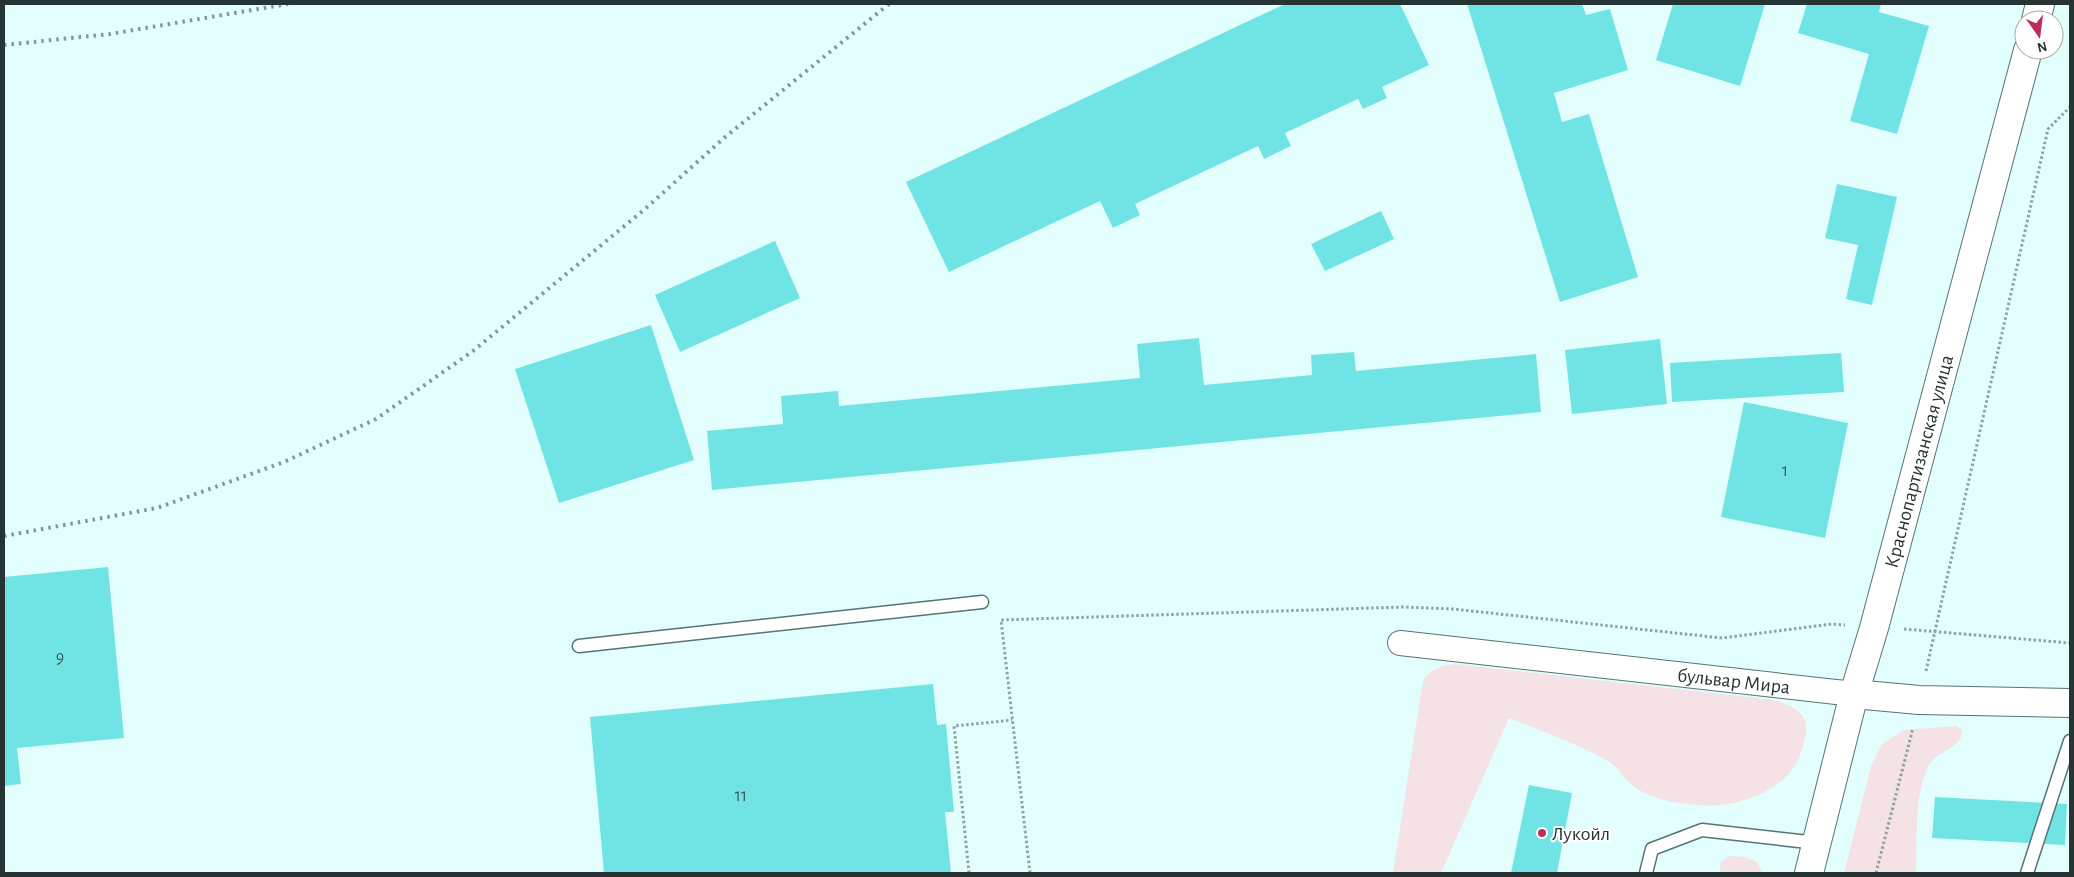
<svg xmlns="http://www.w3.org/2000/svg" width="2074" height="877" viewBox="0 0 2074 877" font-family="'Alegreya Sans',sans-serif">
<style>
.green{fill:#f4e2e4}
.building{fill:#70e4e4}
.lines{fill:none;stroke-linecap:round;stroke-linejoin:round}
.lane-casing{stroke:#557473;stroke-width:15}
.street-casing{stroke:#557473;stroke-width:26}
.secondary-casing{stroke:#557473;stroke-width:30}
.path{stroke:#8ea4a3;stroke-width:3;stroke-dasharray:2.5 2.5;stroke-linecap:butt}
.lane{stroke:#fff;stroke-width:12}
.street{stroke:#fff;stroke-width:24}
.secondary{stroke:#fff;stroke-width:28}
.rail{stroke:#829695;stroke-width:4;stroke-dasharray:2.5 5;stroke-linecap:butt}
.poi-dot{fill:#bc2e5c;stroke:#fff;stroke-width:2}
.labels{text-anchor:middle;stroke-width:4;stroke-linejoin:round;paint-order:stroke}
.number-label{font-size:18px;fill:#396060}
.street-label{font-size:20px;fill:#273434;stroke:#fff}
.poi-label{font-size:20px;fill:#273434;stroke:#fff;text-anchor:start}
</style>
<rect width="100%" height="100%" fill="#e2fefd"/>
<g class="green">
<path d="M1455,664L1775,700C1798,709 1812,714 1804,742C1802,750 1799,760 1794,767C1775,795 1731,808 1699,805C1675,803 1650,800 1631,784C1624,778 1618,767 1610,762C1582,746 1540,730 1509,718L1441,873H1393L1423,681C1432,668 1440,666 1455,664Z"/>
<path d="M1957,726L1962,730C1964,748 1936,751 1929,765C1913,796 1918,839 1916,873H1844L1871,766L1882,744L1904,730Z"/>
<path d="M1729,856L1745,857L1757,862L1762,873H1719L1721,863Z"/>
</g>
<g class="building">
<path d="M1285,4H1400L1429,65L1382,87L1387,98L1363,109L1358,99L1285,133L1291,146L1264,159L1258,146L1135,204L1140,215L1113,228L1100,201L949,272L906,182Z"/>
<path d="M1467,4H1582L1586,15L1610,9L1628,70L1554,93L1562,122L1589,114L1638,277L1560,302Z"/>
<path d="M1673,4H1765L1740,86L1656,60Z"/>
<path d="M1807,4H1881L1879,12L1929,26L1897,134L1850,121L1869,54L1798,33Z"/>
<path d="M1837,184L1897,197L1872,305L1846,299L1858,245L1825,238Z"/>
<path d="M1381,211L1394,239L1325,271L1311,244Z"/>
<path d="M775,241L800,298L680,352L655,295Z"/>
<path d="M651,325L694,460L559,503L515,369Z"/>
<path d="M1199,338L1204,385L1312,375L1311,355L1354,352L1356,371L1536,354L1541,412L712,490L707,431L783,424L781,396L838,391L839,406L1140,378L1137,344Z"/>
<path d="M1660,339L1667,404L1572,414L1565,350Z"/>
<path d="M1841,353L1844,392L1672,402L1670,363Z"/>
<path d="M1744,402L1848,423L1825,538L1721,517Z"/>
<path d="M108,567L124,738L17,748L21,784L4,786V577Z"/>
<path d="M933,684L937,725L946,724L954,812H945L951,873H604L590,717Z"/>
<path d="M1529,785L1572,793L1557,873H1511Z"/>
<path d="M1935,797L2067,804L2065,845L1932,838Z"/>
</g>
<g class="lines">
<g class="lane-casing">
<g id="lane">
<path d="M579,646L982,602"/>
<path d="M1646,873L1652,849L1702,830L1817,843"/>
<path d="M2027,873L2070,741"/>
</g>
</g>
<g class="street-casing">
<g id="street">
<path id="s1" d="M1400,643L1854,694"/>
</g>
</g>
<g class="secondary-casing">
<g id="secondary">
<path d="M2036,20L2040,4"/>
<path d="M1854,694L1919,700L2070,703"/>
<path id="s2" d="M1809,873L1854,694L1874,628L2028,50"/>
</g>
</g>
<g class="path">
<path d="M1904,629L2070,643"/>
<path d="M1926,671L2048,129L2070,107"/>
<path d="M969,873L954,726L1012,720"/>
<path d="M1030,873L1001,620L1403,607L1453,609L1722,638L1832,624L1845,625"/>
<path d="M1876,873L1913,728"/>
</g>
<use href="#lane" class="lane"/>
<use href="#street" class="street"/>
<use href="#secondary" class="secondary"/>
<g class="rail">
<path d="M4,45L110,34L288,4"/>
<path d="M4,536L157,508L284,462L376,419L473,351L645,209L724,138L889,4"/>
</g>
</g>
<circle class="poi-dot" cx="1542" cy="833" r="5"/>
<g class="labels">
<g class="number-label">
<text x="1785" y="476">1</text>
<text x="60" y="663">9</text>
<text x="741" y="801">11</text>
</g>
<g class="street-label">
<text dy="7" stroke="none"><textPath href="#s2" startOffset="426">Краснопартизанская улица</textPath></text>
<text dy="7" stroke="none"><textPath href="#s1" startOffset="336">бульвар Мира</textPath></text>
</g>
<g class="poi-label">
<text x="1552" y="840">Лукойл</text>
</g>
</g>
<rect width="2074" height="877" fill="none" stroke="#273434" stroke-width="10"/>
<g transform="translate(2039 35) rotate(166)"><circle r="24" fill="#ffffff" stroke="#a9aeae"/>
<path d="M0-4L9 19L0 12L-9 19Z" fill="#bc2e5c"/>
<text y="-8" font-size="14" font-weight="bold" text-anchor="middle" fill="#273434">N</text>
</g>
</svg>
